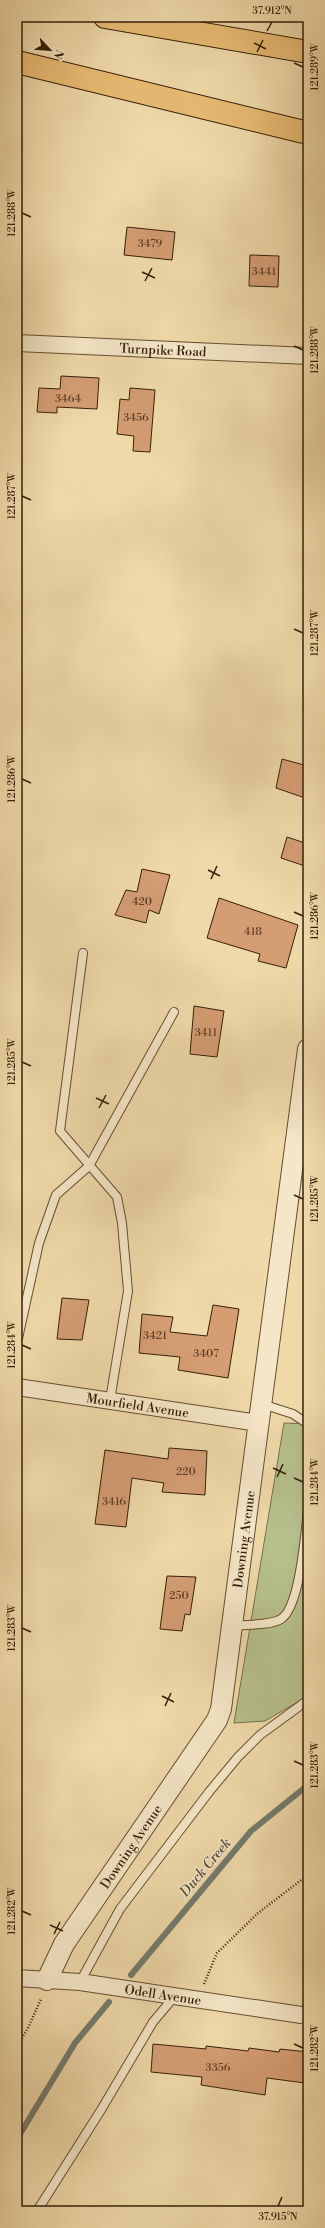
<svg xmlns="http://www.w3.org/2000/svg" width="325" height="2228" viewBox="0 0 325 2228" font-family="'Libre Bodoni',serif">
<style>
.green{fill:#b6c08b;stroke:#76704a}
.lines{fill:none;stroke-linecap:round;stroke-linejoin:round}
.stream{stroke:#737b6d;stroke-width:6}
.building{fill:#d49d74;stroke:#361f08}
.service-casing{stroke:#644e30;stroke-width:10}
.minor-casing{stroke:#644e30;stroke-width:18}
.tertiary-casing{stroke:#644e30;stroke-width:22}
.motorway-casing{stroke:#361f08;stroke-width:24}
.path{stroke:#361f08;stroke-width:2.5;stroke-dasharray:1 2;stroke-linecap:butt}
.service{stroke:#f5e6c7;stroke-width:8}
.minor{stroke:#f5e6c7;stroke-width:16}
.tertiary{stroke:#f5e6c7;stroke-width:20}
.motorway{stroke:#e8bc74;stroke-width:22}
.ticks{fill:none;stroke:#361f08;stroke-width:1.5}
.labels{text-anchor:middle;stroke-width:3.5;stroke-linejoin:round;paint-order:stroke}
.number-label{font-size:11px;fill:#5e3e23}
.street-label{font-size:13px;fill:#361f08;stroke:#f5e6c7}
.water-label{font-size:14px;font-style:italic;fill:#554d3b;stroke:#f5e6c7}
.neatline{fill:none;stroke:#361f08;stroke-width:1.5}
.ticks-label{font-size:10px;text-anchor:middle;fill:#361f08}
</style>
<rect width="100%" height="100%" fill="#efd9a9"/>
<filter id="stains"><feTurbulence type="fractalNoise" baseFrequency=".005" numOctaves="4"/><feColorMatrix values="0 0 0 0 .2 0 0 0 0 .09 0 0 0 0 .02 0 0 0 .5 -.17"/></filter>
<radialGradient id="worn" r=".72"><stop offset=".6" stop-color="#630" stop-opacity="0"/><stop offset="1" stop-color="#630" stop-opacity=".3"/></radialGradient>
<path class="green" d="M284,1423L308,1424V1696L265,1721L234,1723Z"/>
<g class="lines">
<g class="stream">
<path d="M131,1975L251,1831L308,1785"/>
<path d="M17,2139L75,2043L109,2002"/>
</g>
</g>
<g class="building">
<path d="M127,227L175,232L172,260L124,255Z"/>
<path d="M250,255L279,256L278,287L249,286Z"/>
<path d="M61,376L99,378L97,409L57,407V413L37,412L39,388L60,389Z"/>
<path d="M130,388L155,390L150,452L133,451L134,436L117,434L120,399L129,400Z"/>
<path d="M282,759L308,766V799L276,788Z"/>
<path d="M287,837L308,844V867L281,858Z"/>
<path d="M142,869L170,875L159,914L149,910L146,923L115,915L126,890L137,892Z"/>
<path d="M219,898L298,925L286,968L258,961L260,954L207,938Z"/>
<path d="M194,1006L224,1011L217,1057L190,1054Z"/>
<path d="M62,1298L89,1300L82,1340L57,1339Z"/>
<path d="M213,1305L239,1309L228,1378L178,1370L180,1357L139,1353L142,1314L173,1317L170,1332L207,1336Z"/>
<path d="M169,1448L207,1451L205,1495L162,1492L164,1483L132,1478L126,1527L95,1524L105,1450L168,1459Z"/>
<path d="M167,1576L196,1577L190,1615L185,1614L182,1631L160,1629Z"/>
<path d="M153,2044L206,2049V2046L248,2051L249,2048L279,2052L280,2049L308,2052L305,2083L267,2078L265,2095L201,2085L202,2077L151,2072Z"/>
</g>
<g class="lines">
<g class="service-casing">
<g id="service">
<path d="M83,953L60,1131L117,1197L122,1223L128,1291L110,1400"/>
<path d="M17,1343L39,1243L56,1195L89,1166L174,1012"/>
<path d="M262,1404L293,1414L308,1424"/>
<path d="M233,1626C247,1624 269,1626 281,1619C300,1607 305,1534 308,1511"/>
<path d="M80,1982L120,1909L209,1792L238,1757L260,1735L308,1700"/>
<path d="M37,2211L101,2110L153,2022L174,1997"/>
</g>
</g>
<g class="minor-casing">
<g id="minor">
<path id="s1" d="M17,343L308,356"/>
<path id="s2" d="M17,1387L259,1423"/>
<path id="s3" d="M17,1978L80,1982L308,2016"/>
</g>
</g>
<g class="tertiary-casing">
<g id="tertiary">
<path id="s4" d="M47,1980L64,1944L217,1720L221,1709L308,1049"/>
</g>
</g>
<g class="motorway-casing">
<g id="motorway">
<path d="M105,17L308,52"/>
<path d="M17,62L308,133"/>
</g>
</g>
<g class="path">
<path d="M204,1984L217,1953L258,1913L308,1875"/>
<path d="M17,2046L28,2028L41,1999"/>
</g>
<use href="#service" class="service"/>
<use href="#minor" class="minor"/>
<use href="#tertiary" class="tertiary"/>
<use href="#motorway" class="motorway"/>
</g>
<path class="ticks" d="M267,31L272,22M254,43L266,49M257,52L263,40M294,63L303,67M22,213L31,217M142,272L155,278M145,281L152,268M294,346L303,350M22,496L31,500M294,629L303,633M22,779L31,783M208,870L220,876M211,879L217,866M294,912L303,916M22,1062L31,1066M96,1098L109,1104M99,1108L106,1095M294,1195L303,1199M22,1345L31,1349M273,1468L286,1474M277,1477L283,1464M294,1478L303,1482M22,1628L31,1632M162,1696L174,1702M165,1706L171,1693M294,1761L303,1765M22,1911L31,1915M50,1925L63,1931M54,1934L60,1922M294,2044L303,2048M278,2206L282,2197"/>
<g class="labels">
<g class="number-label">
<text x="150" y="247">3479</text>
<text x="264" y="275">3441</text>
<text x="68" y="402">3464</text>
<text x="136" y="421">3456</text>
<text x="142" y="905">420</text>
<text x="253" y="935">418</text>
<text x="206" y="1036">3411</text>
<text x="155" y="1339">3421</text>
<text x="206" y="1357">3407</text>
<text x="186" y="1475">220</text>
<text x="114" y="1505">3416</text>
<text x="179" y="1599">250</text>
<text x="218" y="2071">3356</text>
</g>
<g class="street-label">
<text dy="5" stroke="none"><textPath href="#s1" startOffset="146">Turnpike Road</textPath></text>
<text dy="5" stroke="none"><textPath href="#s2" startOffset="122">Mourfield Avenue</textPath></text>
<text dy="5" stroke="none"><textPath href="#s4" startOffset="494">Downing Avenue</textPath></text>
<text dy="5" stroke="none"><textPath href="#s4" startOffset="158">Downing Avenue</textPath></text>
<text dy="5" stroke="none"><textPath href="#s3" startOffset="147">Odell Avenue</textPath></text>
</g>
<g class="water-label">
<text transform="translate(205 1867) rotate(-50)" y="5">Duck Creek</text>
</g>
</g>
<rect width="325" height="2228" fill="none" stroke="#efd9a9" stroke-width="44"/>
<g transform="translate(50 50) rotate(116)" stroke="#f5e6c7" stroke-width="3" paint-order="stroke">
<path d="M0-3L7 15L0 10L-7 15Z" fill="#361f08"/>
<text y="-6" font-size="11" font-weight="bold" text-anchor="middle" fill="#361f08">N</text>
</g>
<rect x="22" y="22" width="281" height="2184" class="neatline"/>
<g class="ticks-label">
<text x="272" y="14">37.912°N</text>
<text transform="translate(314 67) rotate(-90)" y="4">121.289°W</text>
<text transform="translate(11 213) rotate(-90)" y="4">121.288°W</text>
<text transform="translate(314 350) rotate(-90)" y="4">121.288°W</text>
<text transform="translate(11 496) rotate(-90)" y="4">121.287°W</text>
<text transform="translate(314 633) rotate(-90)" y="4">121.287°W</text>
<text transform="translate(11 779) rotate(-90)" y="4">121.286°W</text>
<text transform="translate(314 916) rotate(-90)" y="4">121.286°W</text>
<text transform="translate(11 1062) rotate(-90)" y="4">121.285°W</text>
<text transform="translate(314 1199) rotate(-90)" y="4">121.285°W</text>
<text transform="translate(11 1345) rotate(-90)" y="4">121.284°W</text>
<text transform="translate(314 1482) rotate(-90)" y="4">121.284°W</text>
<text transform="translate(11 1628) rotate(-90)" y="4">121.283°W</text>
<text transform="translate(314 1765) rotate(-90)" y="4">121.283°W</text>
<text transform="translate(11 1911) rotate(-90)" y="4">121.282°W</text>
<text transform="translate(314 2048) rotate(-90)" y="4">121.282°W</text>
<text x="278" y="2220">37.915°N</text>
</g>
<rect width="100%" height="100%" filter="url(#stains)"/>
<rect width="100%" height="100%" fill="url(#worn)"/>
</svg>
